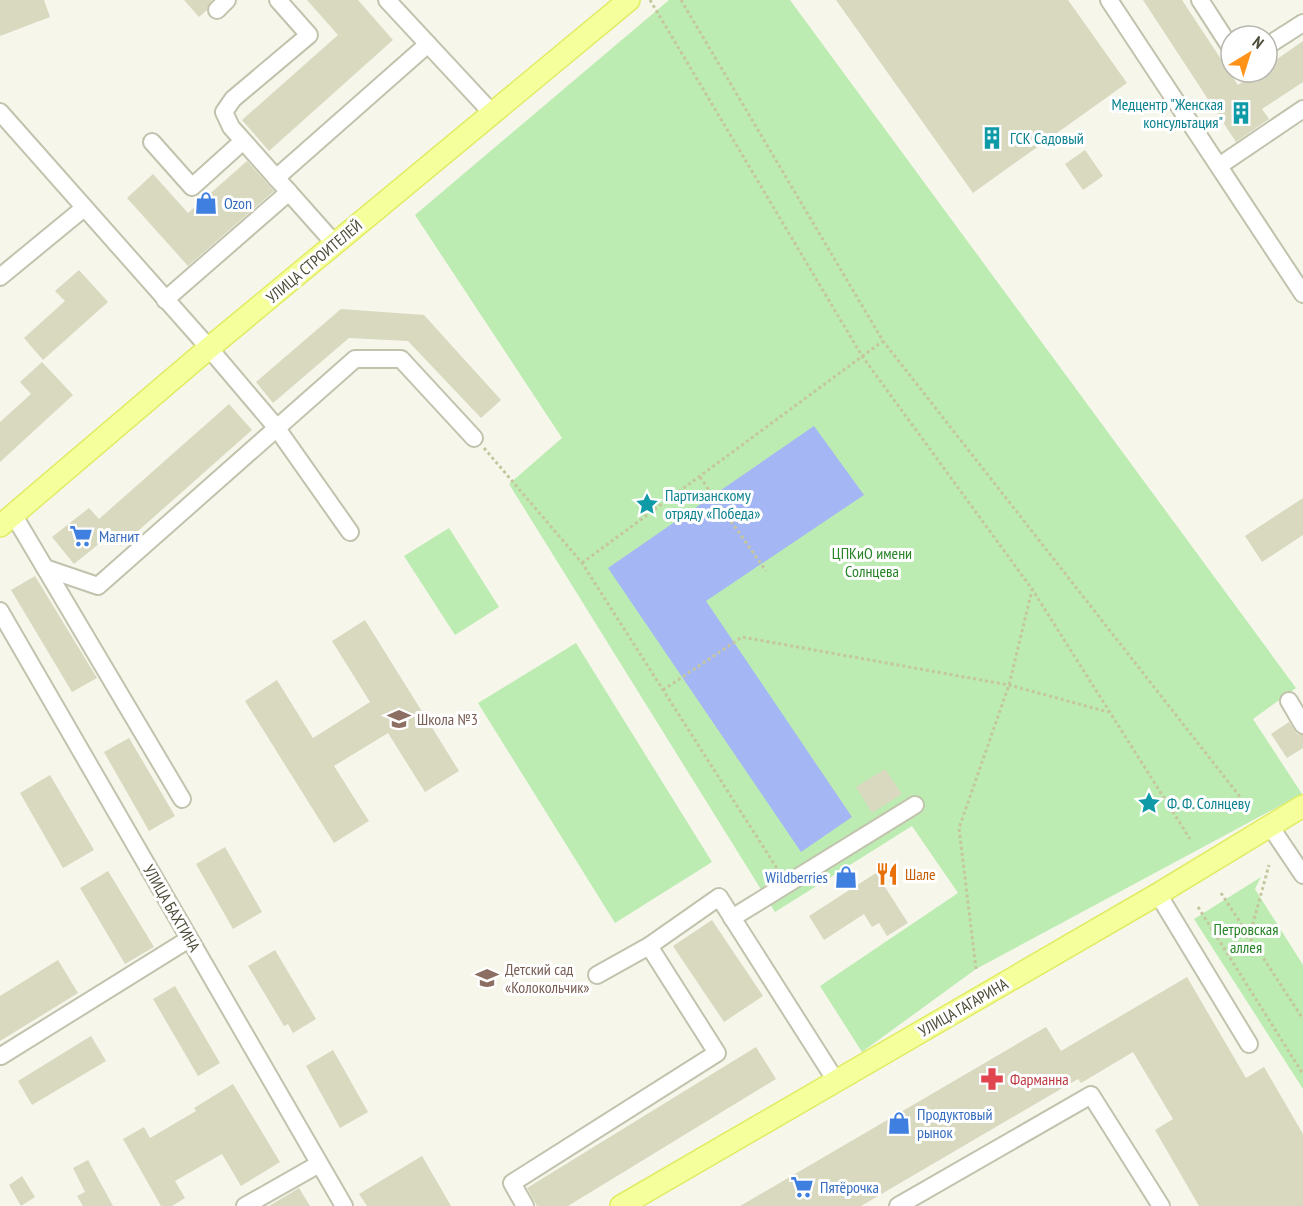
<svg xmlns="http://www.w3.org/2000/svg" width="1303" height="1206" viewBox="0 0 1303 1206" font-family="'PT Sans Narrow',sans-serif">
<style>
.green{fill:#bcecb2}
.water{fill:#a5b6f5}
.building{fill:#d9d9c0}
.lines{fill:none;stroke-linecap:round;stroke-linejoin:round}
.minor-casing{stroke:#c2c3ad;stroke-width:20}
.major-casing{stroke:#e1ec64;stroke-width:24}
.path{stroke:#c5c69d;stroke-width:3;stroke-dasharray:3 3;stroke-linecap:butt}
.minor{stroke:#fff;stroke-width:16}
.major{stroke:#f5ff9c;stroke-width:21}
.labels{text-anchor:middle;stroke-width:6;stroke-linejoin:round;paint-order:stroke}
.culture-label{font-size:16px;fill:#0d838f;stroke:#fff;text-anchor:start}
.shop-label{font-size:16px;fill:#366cbe;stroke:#fff;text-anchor:start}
.street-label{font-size:16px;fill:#4c4b38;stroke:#fff}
.park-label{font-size:16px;fill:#268326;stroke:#fff}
.education-label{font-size:16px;fill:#785e54;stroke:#fff;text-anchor:start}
.food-label{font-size:16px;fill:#c56008;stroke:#fff;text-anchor:start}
.health-label{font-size:16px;fill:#be3a42;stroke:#fff;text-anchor:start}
</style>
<rect width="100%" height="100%" fill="#f6f6eb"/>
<g class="green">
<path d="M669,0H790L1296,688L1253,719L1302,794L976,969L862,1052L820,986L958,893L912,826L775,912L509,484L562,438L415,215Z"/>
<path d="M449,528L499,607L455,635L404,556Z"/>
<path d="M576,643L712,862L615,923L478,703Z"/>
<path d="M1261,877L1255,889L1303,965V1089L1194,919Z"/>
</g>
<path class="water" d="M814,426L864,495L706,601L852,817L801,852L608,568Z"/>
<g class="building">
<path d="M0,0H44L50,17L0,36Z"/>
<path d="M184,0H212L207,10L199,17Z"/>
<path d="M307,0H358L393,40L269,151L242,120L338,35Z"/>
<path d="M836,0H1068L1127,83L973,193Z"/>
<path d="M1143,0H1182L1238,85L1258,72H1267V66L1303,41V82L1262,109L1269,119L1236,142Z"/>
<path d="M1085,150L1103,176L1083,190L1065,164Z"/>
<path d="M247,161L274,191L188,266L127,198L153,174L188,213Z"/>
<path d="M79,270L108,302L43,360L24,338L65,301L55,291Z"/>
<path d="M341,309L424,315L501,400L481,418L408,341L349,338L273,403L256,382Z"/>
<path d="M42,362L73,395L0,462V422L31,394L20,382Z"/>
<path d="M229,404L252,430L121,546L111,534L74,564L52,537L89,508L99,519Z"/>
<path d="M1303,498V535L1262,562L1245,536Z"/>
<path d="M35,576L97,678L72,692L11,590Z"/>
<path d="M365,620L459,771L425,792L388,733L334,766L369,821L334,843L245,701L277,680L313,738L370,702L332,641Z"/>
<path d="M1289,722L1297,734L1303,735V748L1287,758L1271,734Z"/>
<path d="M129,738L175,816L149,831L104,752Z"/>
<path d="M885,769L902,794L872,813L856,787Z"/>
<path d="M50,775L94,850L63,868L20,793Z"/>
<path d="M225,847L262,912L233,929L196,864Z"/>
<path d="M108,871L154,947L125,964L80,888Z"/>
<path d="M876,873L908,923L887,936L879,923L872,927L864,914L824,940L809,916Z"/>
<path d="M712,920L763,996L724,1022L673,946Z"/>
<path d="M275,950L316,1019L293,1033L288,1024L284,1026L248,966Z"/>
<path d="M58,960L78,993L0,1041V996Z"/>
<path d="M1187,977L1246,1078L1264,1067L1303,1134V1206H1199L1155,1130L1173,1119L1133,1052L1081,1083L1078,1079L861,1206H740L1046,1027L1061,1051Z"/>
<path d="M175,986L220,1063L198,1076L153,999Z"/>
<path d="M91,1036L106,1061L32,1105L18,1081Z"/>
<path d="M756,1047L776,1079L568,1206H537L527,1188Z"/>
<path d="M333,1050L368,1112L340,1128L306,1066Z"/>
<path d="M233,1084L280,1162L241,1186L222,1154L175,1181L185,1198L172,1206H161L123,1139L144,1127L150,1138L196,1111L194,1108Z"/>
<path d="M422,1156L451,1206H367L359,1194Z"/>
<path d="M88,1160L113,1206H83L77,1196L85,1192L73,1168Z"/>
<path d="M22,1176L35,1197L21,1206L9,1185Z"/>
<path d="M299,1188L310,1206H269Z"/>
</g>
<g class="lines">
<g class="minor-casing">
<g id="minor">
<path d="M278,0L309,35L233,99L224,112L231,127L335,244"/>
<path d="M387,0L492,113"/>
<path d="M1109,0L1303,294"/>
<path d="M1200,0L1231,48"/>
<path d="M217,10L227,0"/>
<path d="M1267,46L1303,23"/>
<path d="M0,112L209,348L276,427L350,532"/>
<path d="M152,142L192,187L243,141"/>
<path d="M1219,166L1303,109"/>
<path d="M276,178L428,44"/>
<path d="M0,277L84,208"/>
<path d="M165,300L289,192"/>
<path d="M13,514L182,799"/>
<path d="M45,568L98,586L355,359H401L474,438"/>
<path d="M0,611L344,1206"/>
<path d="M1289,701L1303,725"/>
<path d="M1270,826L1303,875"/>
<path d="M1158,894L1249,1044"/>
<path d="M732,918L915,805"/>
<path d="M597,975L649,946"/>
<path d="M1,1056L189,939"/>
<path d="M245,1206L319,1164"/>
<path d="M525,1206L512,1183L717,1053L649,946L719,897L836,1081"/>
<path d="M898,1206L1091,1095L1161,1206"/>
</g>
</g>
<g class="major-casing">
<g id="major">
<path d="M0,526L209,348L629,0"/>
<path d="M621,1206L1158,894L1303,806"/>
</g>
</g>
<g class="path">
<path d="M650,0L862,356L1032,589L1190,839"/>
<path d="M681,0L883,341L1248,807"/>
<path d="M484,448L582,563L778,870"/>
<path d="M700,477L766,571"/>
<path d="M582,563L883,341"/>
<path d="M663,690L742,637L1009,685L1108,712"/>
<path d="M1221,893L1303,1019"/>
<path d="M1198,907L1303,1074"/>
<path d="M1211,925L1249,938L1269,865"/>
<path d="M976,969L959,828L1009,685L1032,590"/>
</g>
<use href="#minor" class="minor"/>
<use href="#major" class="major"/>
</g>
<defs>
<g id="building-bare" transform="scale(1.8)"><path d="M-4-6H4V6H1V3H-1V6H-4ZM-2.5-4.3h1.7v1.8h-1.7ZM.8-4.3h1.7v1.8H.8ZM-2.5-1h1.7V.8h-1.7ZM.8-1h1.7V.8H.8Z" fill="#0f9aa8" stroke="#fff" stroke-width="2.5" paint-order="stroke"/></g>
<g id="shop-bare" transform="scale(1.8)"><path d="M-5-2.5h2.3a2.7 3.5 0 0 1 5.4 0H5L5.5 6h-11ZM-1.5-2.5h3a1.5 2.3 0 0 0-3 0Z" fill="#3f7fe0" stroke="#fff" stroke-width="2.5" paint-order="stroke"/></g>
<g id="sight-bare" transform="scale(1.8)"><path d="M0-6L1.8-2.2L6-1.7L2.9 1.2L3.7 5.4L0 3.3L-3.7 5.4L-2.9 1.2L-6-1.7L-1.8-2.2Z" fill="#0f9aa8" stroke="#fff" stroke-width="2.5" paint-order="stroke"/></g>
<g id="supermarket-bare" transform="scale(1.8)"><path d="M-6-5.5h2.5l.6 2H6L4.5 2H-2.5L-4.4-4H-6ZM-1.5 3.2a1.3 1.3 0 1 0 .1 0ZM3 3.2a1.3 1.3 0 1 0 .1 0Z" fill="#3f7fe0" stroke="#fff" stroke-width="2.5" paint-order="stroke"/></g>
<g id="school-bare" transform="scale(1.8)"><path d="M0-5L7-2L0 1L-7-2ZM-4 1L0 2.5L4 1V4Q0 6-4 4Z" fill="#8d6e63" stroke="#fff" stroke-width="2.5" paint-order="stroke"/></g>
<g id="restaurant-bare" transform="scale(1.8)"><path d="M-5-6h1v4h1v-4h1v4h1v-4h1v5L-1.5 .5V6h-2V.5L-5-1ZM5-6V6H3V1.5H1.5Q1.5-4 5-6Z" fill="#e8710a" stroke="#fff" stroke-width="2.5" paint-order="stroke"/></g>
<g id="pharmacy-bare" transform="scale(1.8)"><path d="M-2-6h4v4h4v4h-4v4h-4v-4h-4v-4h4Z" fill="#e0444e" stroke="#fff" stroke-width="2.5" paint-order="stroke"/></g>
</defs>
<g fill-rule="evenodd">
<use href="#building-bare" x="1241" y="113"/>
<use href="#building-bare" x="992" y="138"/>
<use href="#shop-bare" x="206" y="203"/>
<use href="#sight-bare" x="647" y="504"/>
<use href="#supermarket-bare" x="81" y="536"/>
<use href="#school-bare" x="399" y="719"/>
<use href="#sight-bare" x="1149" y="803"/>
<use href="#restaurant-bare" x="887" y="874"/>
<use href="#shop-bare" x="846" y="877"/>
<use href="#school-bare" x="487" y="978"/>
<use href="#pharmacy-bare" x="992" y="1079"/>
<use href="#shop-bare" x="899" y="1123"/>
<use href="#supermarket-bare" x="802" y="1187"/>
</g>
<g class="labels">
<g class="culture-label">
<text x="1223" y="110" text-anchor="end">Медцентр "Женская<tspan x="1223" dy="18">консультация"</tspan></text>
<text x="1010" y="144">ГСК Садовый</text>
<text x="665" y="501">Партизанскому<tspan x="665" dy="18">отряду «Победа»</tspan></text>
<text x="1167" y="809">Ф. Ф. Солнцеву</text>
</g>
<g class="shop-label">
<text x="224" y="209">Ozon</text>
<text x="99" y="542">Магнит</text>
<text x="828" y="883" text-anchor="end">Wildberries</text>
<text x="917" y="1120">Продуктовый<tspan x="917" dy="18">рынок</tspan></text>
<text x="820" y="1193">Пятёрочка</text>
</g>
<g class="street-label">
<text transform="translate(314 261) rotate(-40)" y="6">УЛИЦА СТРОИТЕЛЕЙ</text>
<text transform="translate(172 908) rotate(60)" y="6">УЛИЦА БАХТИНА</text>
<text transform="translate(963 1007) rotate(-30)" y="6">УЛИЦА ГАГАРИНА</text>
</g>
<g class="park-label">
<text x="872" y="559">ЦПКиО имени<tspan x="872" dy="18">Солнцева</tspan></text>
<text x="1246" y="935">Петровская<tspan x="1246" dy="18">аллея</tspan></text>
</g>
<g class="education-label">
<text x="417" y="725">Школа №3</text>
<text x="505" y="975">Детский сад<tspan x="505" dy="18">«Колокольчик»</tspan></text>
</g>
<g class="food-label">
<text x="905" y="880">Шале</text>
</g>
<g class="health-label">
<text x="1010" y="1085">Фарманна</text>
</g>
</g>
<g transform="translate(1249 54) rotate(38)"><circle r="28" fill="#ffffff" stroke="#b7b7af" stroke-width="1.5"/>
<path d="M0-4.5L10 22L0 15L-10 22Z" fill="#ff931a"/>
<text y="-9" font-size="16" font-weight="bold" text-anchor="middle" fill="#4c4b38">N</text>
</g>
</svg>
